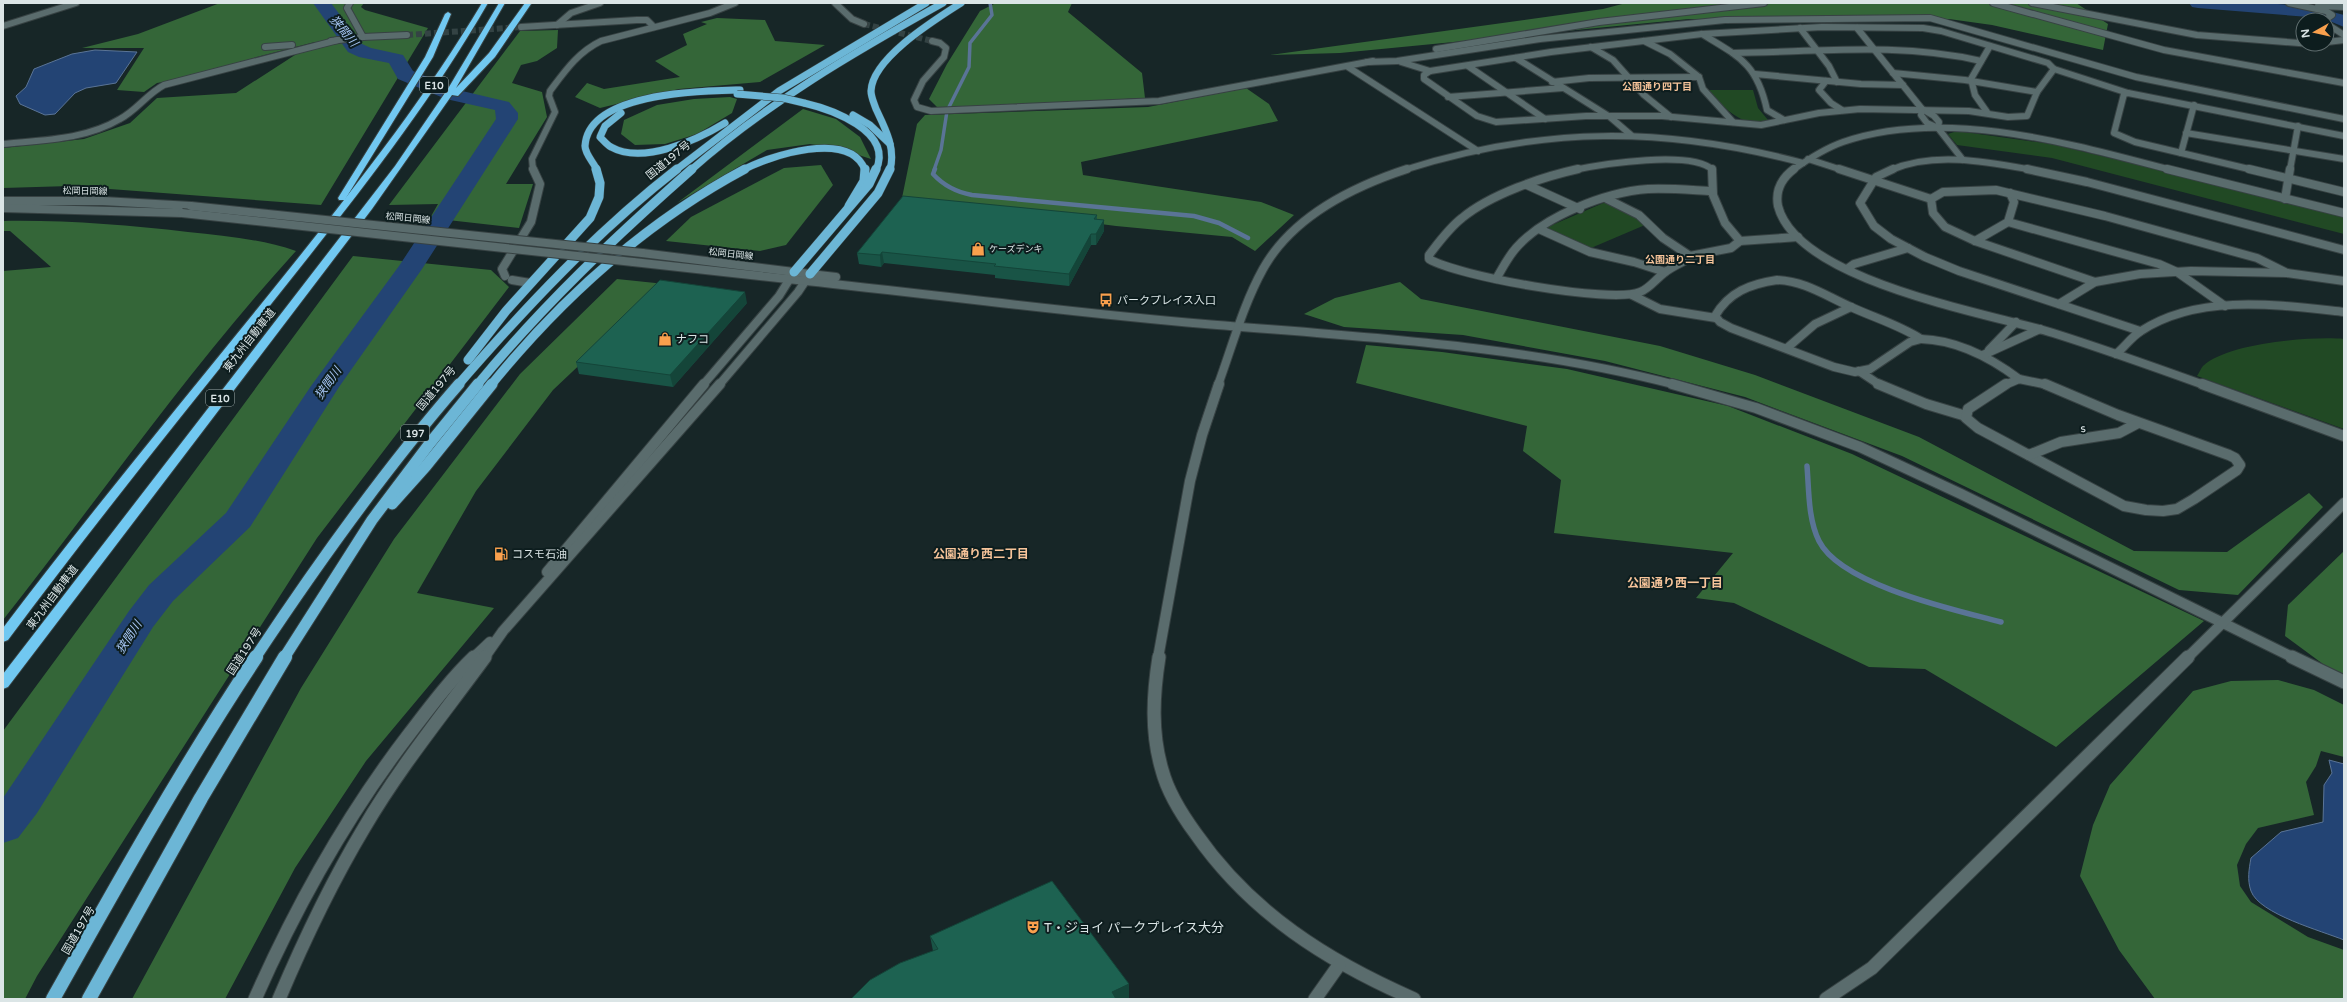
<svg xmlns="http://www.w3.org/2000/svg" width="2347" height="1002" viewBox="0 0 2347 1002" font-family="'Varela Round','Noto Sans JP',sans-serif">
<style>
.green{fill:#214924}
.forest{fill:#346638}
.water{fill:#234474;stroke:#5a7496}
.lines{fill:none;stroke-linecap:round;stroke-linejoin:round}
.stream-far2{stroke:#5a7496;stroke-width:3.5}
.stream-far1{stroke:#5a7496;stroke-width:4.5}
.stream{stroke:#5a7496;stroke-width:5.5}
.river{fill:#234474;fill-rule:evenodd}
.minor-tunnel{stroke:#344344;stroke-width:6;stroke-dasharray:6 3;stroke-linecap:butt}
.minor-far2-casing{stroke:#374243;stroke-width:8}
.minor-far1-casing{stroke:#374243;stroke-width:10}
.minor-casing{stroke:#374243;stroke-width:12}
.tertiary-far3-casing{stroke:#374243;stroke-width:8}
.tertiary-far2-casing{stroke:#374243;stroke-width:10}
.tertiary-far1-casing{stroke:#374243;stroke-width:12}
.tertiary-casing{stroke:#374243;stroke-width:15}
.secondary-casing{stroke:#374243;stroke-width:10}
.trunk-far3-casing{stroke:#374243;stroke-width:8}
.trunk-far2-casing{stroke:#374243;stroke-width:10}
.trunk-far1-casing{stroke:#374243;stroke-width:13}
.trunk-casing{stroke:#374243;stroke-width:16}
.motorway-casing{stroke:#374243;stroke-width:2}
.minor-far2{stroke:#5a6c6d;stroke-width:6}
.minor-far1{stroke:#5a6c6d;stroke-width:8}
.minor{stroke:#5a6c6d;stroke-width:10}
.tertiary-far3{stroke:#5a6c6d;stroke-width:6}
.tertiary-far2{stroke:#5a6c6d;stroke-width:8}
.tertiary-far1{stroke:#5a6c6d;stroke-width:10}
.tertiary{stroke:#5a6c6d;stroke-width:13}
.secondary{stroke:#5a6c6d;stroke-width:8}
.trunk-far3{stroke:#6cb6d6;stroke-width:7}
.trunk-far2{stroke:#6cb6d6;stroke-width:9}
.trunk-far1{stroke:#6cb6d6;stroke-width:11}
.trunk{stroke:#6cb6d6;stroke-width:14}
.motorway{fill:#71c8f1;fill-rule:evenodd}
.secondary-bridge-casing{stroke:#374243;stroke-width:10;stroke-linecap:butt}
.trunk-bridge-casing{stroke:#374243;stroke-width:8;stroke-linecap:butt}
.secondary-bridge{stroke:#5a6c6d;stroke-width:8}
.trunk-bridge{stroke:#6cb6d6;stroke-width:7}
.wall{fill:#195446}
.shaded-wall{fill:#144539}
.building{fill:#1d6251;stroke:#144539}
.labels{text-anchor:middle;stroke-width:4;stroke-linejoin:round;paint-order:stroke}
.far-street-label{font-size:9px;fill:#dbe5e6;stroke:#0d1d1e}
.far-poi-label{font-size:9px;fill:#dbe5e6;stroke:#0d1d1e;text-anchor:start}
.shield{fill:#0d1d1e;stroke:#9da9aa;stroke-width:1}
.shield-label{font-size:10px;font-weight:bold;fill:#dbe5e6}
.far-neighbourhood-label{font-size:10px;font-weight:bold;fill:#f7c49a;stroke:#0d1d1e}
.street-label{font-size:11px;fill:#dbe5e6;stroke:#0d1d1e}
.poi-label{font-size:11px;fill:#dbe5e6;stroke:#0d1d1e;text-anchor:start}
.water-label{font-size:12px;font-style:italic;fill:#a7c6f4;stroke:#0d1d1e}
.neighbourhood-label{font-size:12px;font-weight:bold;fill:#f7c49a;stroke:#0d1d1e}
.near-poi-label{font-size:13px;fill:#dbe5e6;stroke:#0d1d1e;text-anchor:start}
</style>
<rect width="100%" height="100%" fill="#172627"/>
<g class="green">
<path d="M1709,90H1753L1758,108L1768,120C1746,131 1722,107 1709,90Z"/>
<path d="M1957,131L2051,144L2344,214V234L2052,158L1957,145L1948,134Z"/>
<path d="M1608,201L1632,214L1645,225L1591,248L1543,229Z"/>
<path d="M2344,339V429L2197,376C2199,373 2201,368 2203,366C2227,343 2312,336 2344,339Z"/>
</g>
<g class="forest">
<path d="M220,3H364L361,7L365,10L428,28L321,205L70,186L3,188V148L84,139L130,123L157,98L236,93L315,42L257,57L196,76L157,83L144,92L117,90L144,48H82L138,34Z"/>
<path d="M996,3H1072L1068,12L1142,73L1145,98L938,108L929,99L947,64L980,11Z"/>
<path d="M1626,3H2076L2108,24L2103,50L1992,25L1949,19H1689L1340,53L1270,55L1603,9Z"/>
<path d="M717,18L765,20L775,41L825,45L760,82L679,89L600,108L575,97L587,83L604,89L680,77L655,61L687,45L683,34L707,24L701,22Z"/>
<path d="M558,30L557,48L537,61L521,65L512,83L542,92L547,117L506,184H533L519,228L430,218L438,204L389,205L520,31Z"/>
<path d="M1246,88L1269,104L1278,121L1081,162L1083,175L1261,202L1294,215L1255,251L1232,237L1116,226L902,198L917,124L925,115L1148,107Z"/>
<path d="M730,97L737,99L732,113L697,134L665,144L635,145L621,134L624,120L657,105L694,99Z"/>
<path d="M803,109L836,119L860,137L871,159L840,149L810,144L767,150L677,203Z"/>
<path d="M821,165L833,185L786,245L760,251L666,241L691,217L784,168Z"/>
<path d="M3,221C65,220 127,225 188,232C225,236 261,239 296,251C190,367 100,497 3,620V271L51,267L10,231H3Z"/>
<path d="M353,256L491,270L509,287L317,538L37,976L25,999H3V731Z"/>
<path d="M617,279L665,284L553,390L476,491L417,593L494,608L366,761L295,868L225,999H132L301,688L394,539L520,374Z"/>
<path d="M1400,282L1421,299L1660,346L1755,375L1919,437L2134,551L2227,552L2309,493L2323,507L2238,595L2179,590L1902,456L1745,397L1605,361L1463,335L1344,327L1304,314L1335,298Z"/>
<path d="M1366,345L1442,352L1567,369L1728,406L1852,454L2204,621L2056,747L1925,669L1869,667L1734,603L1696,598L1733,553L1554,533L1561,480L1523,451L1527,426L1356,383Z"/>
<path d="M2344,551V675L2323,664L2285,636L2288,605Z"/>
<path d="M2278,680L2314,690L2344,705V757L2321,751L2316,766L2306,782L2314,815L2258,828L2246,844L2237,865L2240,886L2251,902L2308,937L2344,950V999H2155L2119,950L2080,876L2093,825L2110,785L2193,691L2231,681Z"/>
</g>
<g class="water">
<path d="M95,50L137,52L116,83L86,88L75,93L55,114L45,115L20,104L16,96L26,87L34,69L72,54Z"/>
<path d="M2329,760L2344,764V940C2322,931 2259,914 2251,891C2247,880 2249,869 2251,858L2281,832L2323,822L2324,785L2332,773Z"/>
</g>
<g class="lines">
<path class="stream-far2" d="M934,170L941,150L947,111L969,67L970,43L992,15L990,3"/>
<path class="stream-far1" d="M935,169L933,174C944,186 956,192 972,195L1194,216L1219,223L1248,238"/>
<path class="stream" d="M1807,466C1809,490 1808,519 1819,541C1841,585 1955,610 2001,622"/>
<g class="river">
<path d="M313,3H331L362,44L371,48L403,55L413,71L458,90L509,102L518,113V119L422,269L339,387L250,527L173,601L153,627L37,813L18,838L3,843V798L129,611L149,585L226,513L311,386L399,266L496,119L495,110L446,99L398,79L389,63L359,57L348,52Z"/>
<path d="M2189,3C2241,3 2294,0 2344,15V27L2327,20L2309,17L2198,8L2192,7Z"/>
</g>
<g class="minor-tunnel">
<path d="M864,24L932,41"/>
<path d="M407,35L521,27"/>
</g>
<g class="minor-far2-casing">
<g id="minor-far2">
<path d="M350,3L347,8L363,37L407,35"/>
<path d="M835,3L852,19L864,24"/>
<path d="M1993,3L2164,50L2344,83"/>
<path d="M2032,3L2197,35L2312,44"/>
<path d="M2289,3L2326,11L2332,15L2325,20"/>
<path d="M2318,6L2344,7"/>
<path d="M2327,24L2344,35"/>
<path d="M557,25L571,13L600,3"/>
<path d="M3,26L76,3"/>
<path d="M521,27L637,20H647L654,27"/>
<path d="M1822,27L1923,28L1941,31L2048,63L2054,69L2037,92L2027,116L2008,117L1969,111L1860,109L1819,113L1761,125L1662,116H1586L1496,122L1477,116L1424,79V75L1430,71L1551,52L1702,34Z"/>
<path d="M1800,28L1829,66L1837,82"/>
<path d="M1857,28L1922,109L1934,116L1939,122L1938,128"/>
<path d="M1702,34C1740,57 1757,64 1767,110L1784,120"/>
<path d="M331,41L363,37"/>
<path d="M932,41L940,43L946,48L944,57L923,81L914,100L917,107L931,111L1159,101L1373,61"/>
<path d="M1644,41L1670,54L1699,77L1703,89L1733,122"/>
<path d="M2327,42L2344,40"/>
<path d="M265,47L292,45"/>
<path d="M1591,47L1613,60L1644,95L1671,117"/>
<path d="M1436,49L1599,22L1764,3"/>
<path d="M1733,53C1817,52 1899,42 1981,61"/>
<path d="M1516,58L1610,117L1631,135"/>
<path d="M1367,62L1397,61L1540,39L1725,20L1930,18L2136,77L2344,119"/>
<path d="M1401,62L1430,71"/>
<path d="M1468,66L1545,119"/>
<path d="M1348,67L1478,151"/>
<path d="M2054,69L2128,93"/>
<path d="M1893,73L1965,80L2037,92"/>
<path d="M1755,74L1861,84L1903,85"/>
<path d="M1826,81L1819,90L1831,103L1842,110"/>
<path d="M1552,82L1589,78L1699,77"/>
<path d="M1448,97L1563,88"/>
<path d="M1922,109L1921,115L1927,123L1938,128L1963,160"/>
<path d="M1987,112L1975,95L1971,79L1990,46"/>
<path d="M2186,133L2344,159"/>
<path d="M3,144C42,140 85,140 120,119C137,110 147,94 164,85L338,40"/>
<path d="M2181,153L2194,105"/>
<path d="M1808,159L1842,170"/>
<path d="M533,170L532,159L555,112L549,96L550,91C565,71 578,52 601,41L710,13L735,3"/>
<path d="M1574,170C1603,164 1691,150 1713,170"/>
<path d="M1891,170C1934,151 1988,162 2033,170"/>
<path d="M2253,170L2135,142L2114,133L2124,94L2128,93L2344,136"/>
<path d="M2290,170L2298,126"/>
</g>
</g>
<g class="minor-far1-casing">
<g id="minor-far1">
<path d="M1578,169C1542,177 1491,194 1462,218C1449,228 1439,242 1429,255V259C1457,276 1611,304 1640,292C1649,289 1656,279 1664,273C1671,267 1681,263 1690,258V256"/>
<path d="M1839,169L1931,199"/>
<path d="M1893,169L1876,177L1860,203L1874,226L1891,239L1925,257L1959,271L2140,331"/>
<path d="M2027,169L2087,182L2344,250"/>
<path d="M2249,169L2344,192"/>
<path d="M1527,185L1580,209"/>
<path d="M1607,199L1639,215L1663,238L1690,256"/>
<path d="M2285,199L2290,169"/>
<path d="M2008,222L2159,264L2177,272L2225,306"/>
<path d="M1539,229L1590,252L1634,262L1665,272"/>
<path d="M1740,241L1798,237"/>
<path d="M1975,241L2008,222L2014,202L2010,193"/>
<path d="M1690,256L1731,248L1740,241L1725,223L1713,195L1712,169"/>
<path d="M1847,269L1854,264L1908,248"/>
<path d="M505,276L502,269L531,222L540,184L533,169"/>
<path d="M1496,279C1502,269 1508,257 1516,248C1544,216 1606,192 1648,189C1669,188 1691,190 1712,191"/>
<path d="M512,280L530,283"/>
<path d="M1777,280C1805,281 1826,296 1851,307C1875,318 1899,325 1921,339L1910,342L1870,369L1855,372L1834,367L1731,328L1720,322L1715,316C1729,292 1750,284 1777,280Z"/>
<path d="M2095,282L1975,241L1945,227L1933,213L1931,199L1943,192L1996,190L2105,216L2257,258L2287,273"/>
<path d="M1632,295L1660,309L1716,318"/>
<path d="M2059,304L2095,282L2140,274L2191,271L2287,273L2344,281"/>
<path d="M1921,339C1956,340 1991,358 2019,379"/>
<path d="M1787,348L1815,324L1851,307"/>
<path d="M1989,350L2016,322"/>
<path d="M2116,354C2125,347 2131,337 2141,331C2199,293 2279,305 2344,312"/>
<path d="M1983,355L2040,329"/>
<path d="M1859,371L1880,385"/>
<path d="M2005,385L2019,379L2048,385"/>
</g>
</g>
<g class="minor-casing">
<g id="minor">
<path d="M1878,384L1926,404L1966,416"/>
<path d="M2006,384L1968,409L1966,418L1978,428L2124,506L2146,510L2163,511L2177,509L2194,499L2237,470L2240,465L2235,458L2229,455L2118,415L2045,384"/>
<path d="M2029,455L2061,442L2119,433L2138,423"/>
</g>
</g>
<g class="tertiary-far3-casing">
<g id="tertiary-far3">
<path d="M1404,170C1542,126 1664,126 1803,163"/>
<path d="M1793,170C1807,160 1826,148 1843,142C1945,107 2071,144 2171,170"/>
</g>
</g>
<g class="tertiary-far2-casing">
<g id="tertiary-far2">
<path d="M1794,169C1782,178 1775,190 1778,206C1797,281 1987,313 2053,333C2104,349 2154,367 2204,385"/>
<path d="M2167,169L2344,213"/>
<path d="M806,281C939,295 1072,313 1205,324C1362,337 1523,345 1676,385"/>
<path d="M703,385L779,296L794,272"/>
<path d="M719,385L798,292L810,274L836,277"/>
<path d="M1218,385C1232,347 1243,305 1263,269C1292,217 1352,187 1407,169"/>
</g>
</g>
<g class="tertiary-far1-casing">
<g id="tertiary-far1">
<path d="M1672,384L1756,408L1860,447L1961,494L2294,658"/>
<path d="M2202,384L2344,436"/>
<path d="M547,572L704,384"/>
<path d="M473,658L490,642"/>
<path d="M484,658L503,631L720,384"/>
<path d="M1158,658L1190,481L1202,435L1219,384"/>
<path d="M2187,658L2344,503"/>
</g>
</g>
<g class="tertiary-casing">
<g id="tertiary">
<path d="M1159,657C1153,695 1151,733 1162,770C1168,793 1182,815 1196,834C1251,913 1327,961 1414,999"/>
<path d="M2292,657L2344,682"/>
<path d="M255,999C297,904 347,815 410,733C430,707 450,680 474,657"/>
<path d="M279,999C304,940 331,883 364,828C399,768 444,713 485,657"/>
<path d="M1315,999L1339,965"/>
<path d="M1826,999L1872,968L2188,657"/>
</g>
</g>
<g class="secondary-casing">
<g id="secondary">
<path d="M3,201H103L191,206"/>
<path d="M3,208L182,213"/>
<path d="M642,253L810,274"/>
<path d="M633,262L806,281"/>
</g>
</g>
<g class="trunk-far3-casing">
<g id="trunk-far3">
<path d="M804,103C830,109 894,131 876,170"/>
<path d="M621,113L605,126L600,137C603,140 607,145 611,147C643,165 697,140 725,123"/>
<path d="M853,115L870,125L890,144"/>
<path d="M597,170C594,163 585,154 585,146C588,92 701,91 740,90"/>
<path d="M676,170L779,91L926,3"/>
<path d="M691,170C767,103 855,52 943,3"/>
<path d="M743,170C769,156 850,129 865,170"/>
<path d="M890,170C896,148 885,128 876,109C874,103 871,97 871,91C872,58 936,19 961,3"/>
</g>
</g>
<g class="trunk-far2-casing">
<g id="trunk-far2">
<path d="M849,206L864,181L865,169"/>
<path d="M794,272L869,184L876,169"/>
<path d="M810,274L878,193L890,169"/>
<path d="M468,360L506,311L590,218L599,197L600,183L596,169"/>
<path d="M458,385C525,308 596,232 677,169"/>
<path d="M477,385C542,306 616,236 692,169"/>
<path d="M491,385C561,299 646,222 745,169"/>
</g>
</g>
<g class="trunk-far1-casing">
<g id="trunk-far1">
<path d="M392,504L426,466L492,384"/>
<path d="M255,658C318,563 384,470 459,384"/>
<path d="M284,658L372,520L430,443L478,384"/>
</g>
</g>
<g class="trunk-casing">
<g id="trunk">
<path d="M53,999C118,883 183,767 256,657"/>
<path d="M89,999L201,798L285,657"/>
</g>
</g>
<g class="motorway-casing">
<g id="motorway">
<path d="M482,3H488C425,112 346,210 268,308C180,418 92,527 8,640L3,642V628C87,517 175,410 262,303C340,206 418,110 482,3Z"/>
<path d="M499,3H505L456,88L489,53L525,3L531,4L495,57L458,96L452,95L372,209L8,687L3,689V674L395,166L449,87Z"/>
<path d="M448,12L451,14L433,57L346,198L345,200H339L338,198L425,57L445,14Z"/>
</g>
</g>
<use href="#minor-far2" class="minor-far2"/>
<use href="#minor-far1" class="minor-far1"/>
<use href="#minor" class="minor"/>
<use href="#tertiary-far3" class="tertiary-far3"/>
<use href="#tertiary-far2" class="tertiary-far2"/>
<use href="#tertiary-far1" class="tertiary-far1"/>
<use href="#tertiary" class="tertiary"/>
<use href="#secondary" class="secondary"/>
<use href="#trunk-far3" class="trunk-far3"/>
<use href="#trunk-far2" class="trunk-far2"/>
<use href="#trunk-far1" class="trunk-far1"/>
<use href="#trunk" class="trunk"/>
<use href="#motorway" class="motorway"/>
<g class="secondary-bridge-casing">
<g id="secondary-bridge">
<path d="M191,206L642,253"/>
<path d="M182,213L633,262"/>
</g>
</g>
<g class="trunk-bridge-casing">
<path id="trunk-bridge" d="M737,94L783,98L804,103"/>
</g>
<use href="#secondary-bridge" class="secondary-bridge"/>
<use href="#trunk-bridge" class="trunk-bridge"/>
</g>
<g class="wall">
<path d="M1097,215V219L1104,220V231L1096,245H1091L1069,286L995,278V275L884,263L881,267L859,264L857,253Z"/>
<path d="M747,303L673,387L579,374L576,362Z"/>
<path d="M930,936L1129,999L933,951Z"/>
</g>
<g class="shaded-wall">
<path d="M1104,220V231L1096,245V234Z"/>
<path d="M1091,234V245L1069,286V274Z"/>
<path d="M882,252L884,263L881,267L880,255Z"/>
<path d="M745,292L747,303L673,387L670,375Z"/>
<path d="M1129,984V999H1112V992Z"/>
</g>
<g class="building">
<path d="M903,196L1097,215L1094,219L1104,220L1096,234H1091L1069,274L994,266L996,264L882,252L880,255L857,253Z"/>
<path d="M660,280L745,292L670,375L576,362Z"/>
<path d="M1052,881L1129,984L1112,992L1116,999H851L870,980L900,963L938,949L930,936Z"/>
</g>
<defs>
<g id="shop-bare" transform="scale(1.08)"><path d="M-5-2.5h2.3a2.7 3.5 0 0 1 5.4 0H5L5.5 6h-11ZM-1.5-2.5h3a1.5 2.3 0 0 0-3 0Z" fill="#f9a04d" stroke="#0d1d1e" stroke-width="2.5" paint-order="stroke"/></g>
<g id="bus-bare" transform="scale(1.08)"><path d="M-5-6H5V4H4V6H2V4H-2V6H-4V4H-5ZM-3.5-4V0h7V-4ZM-3.5 1.2v1.5H-2V1.2ZM2 1.2v1.5H3.5V1.2Z" fill="#f9a04d" stroke="#0d1d1e" stroke-width="2.5" paint-order="stroke"/></g>
<g id="fuel-bare" transform="scale(1.08)"><path d="M-5.5-6h7V0h2V4h1.3V-2.5L3-4.5l.8-.8L6-3V5H2.5V1h-1V6h-7ZM-4.2-4.7v3.2H.2V-4.7Z" fill="#f9a04d" stroke="#0d1d1e" stroke-width="2.5" paint-order="stroke"/></g>
<g id="theatre-bare" transform="scale(1.08)"><path d="M-5-5.5Q0-4 5-5.5V0Q5 5 0 6Q-5 5-5 0ZM-3.3-2.5H-1v1.5H-3.3ZM1-2.5H3.3v1.5H1ZM-2.8 1Q0 5.5 2.8 1Z" fill="#f9a04d" stroke="#0d1d1e" stroke-width="2.5" paint-order="stroke"/></g>
</defs>
<g fill-rule="evenodd">
<use href="#shop-bare" x="978" y="249"/>
<use href="#bus-bare" x="1106" y="300"/>
<use href="#shop-bare" x="665" y="339"/>
<use href="#fuel-bare" x="501" y="554"/>
<use href="#theatre-bare" x="1033" y="927"/>
</g>
<g class="labels">
<g class="far-street-label">
<text transform="translate(85 191) rotate(1)" y="3">松岡日岡線</text>
<text transform="translate(408 218) rotate(6)" y="3">松岡日岡線</text>
<text transform="translate(731 254) rotate(7)" y="3">松岡日岡線</text>
</g>
<g class="far-poi-label">
<text x="989" y="252">ケーズデンキ</text>
</g>
<g class="shield">
<rect x="420" y="77" width="28" height="16" rx="3"/>
<rect x="206" y="390" width="28" height="16" rx="3"/>
<rect x="401" y="425" width="28" height="16" rx="3"/>
</g>
<g class="shield-label">
<text x="434" y="89">E10</text>
<text x="220" y="402">E10</text>
<text x="415" y="437">197</text>
</g>
<g class="far-neighbourhood-label">
<text x="1657" y="90">公園通り四丁目</text>
<text x="1680" y="263">公園通り二丁目</text>
</g>
<g class="street-label">
<text transform="translate(668 160) rotate(-39)" y="4">国道197号</text>
<text transform="translate(249 340) rotate(-52)" y="4">東九州自動車道</text>
<text transform="translate(436 388) rotate(-50)" y="4">国道197号</text>
<text transform="translate(2083 428) rotate(-5)" y="4">s</text>
<text transform="translate(52 597) rotate(-53)" y="4">東九州自動車道</text>
<text transform="translate(244 651) rotate(-57)" y="4">国道197号</text>
<text transform="translate(78 930) rotate(-60)" y="4">国道197号</text>
</g>
<g class="poi-label">
<text x="1117" y="304">パークプレイス入口</text>
<text x="676" y="343">ナフコ</text>
<text x="512" y="558">コスモ石油</text>
</g>
<g class="water-label">
<text transform="translate(344 31) rotate(50)" y="4">狭間川</text>
<text transform="translate(328 383) rotate(-55)" y="4">狭間川</text>
<text transform="translate(129 637) rotate(-57)" y="4">狭間川</text>
</g>
<g class="neighbourhood-label">
<text x="981" y="558">公園通り西二丁目</text>
<text x="1675" y="587">公園通り西一丁目</text>
</g>
<g class="near-poi-label">
<text x="1044" y="932">T・ジョイ パークプレイス大分</text>
</g>
</g>
<rect width="2347" height="1002" fill="none" stroke="#dbe5e6" stroke-width="8"/>
<g transform="translate(2315 32) rotate(262)"><circle r="19" fill="#0d1d1e" stroke="#5f6d6e"/>
<path d="M0-3L7 15L0 10L-7 15Z" fill="#f9a04d"/>
<text y="-6" font-size="11" font-weight="bold" text-anchor="middle" fill="#dbe5e6">N</text>
</g>
</svg>
